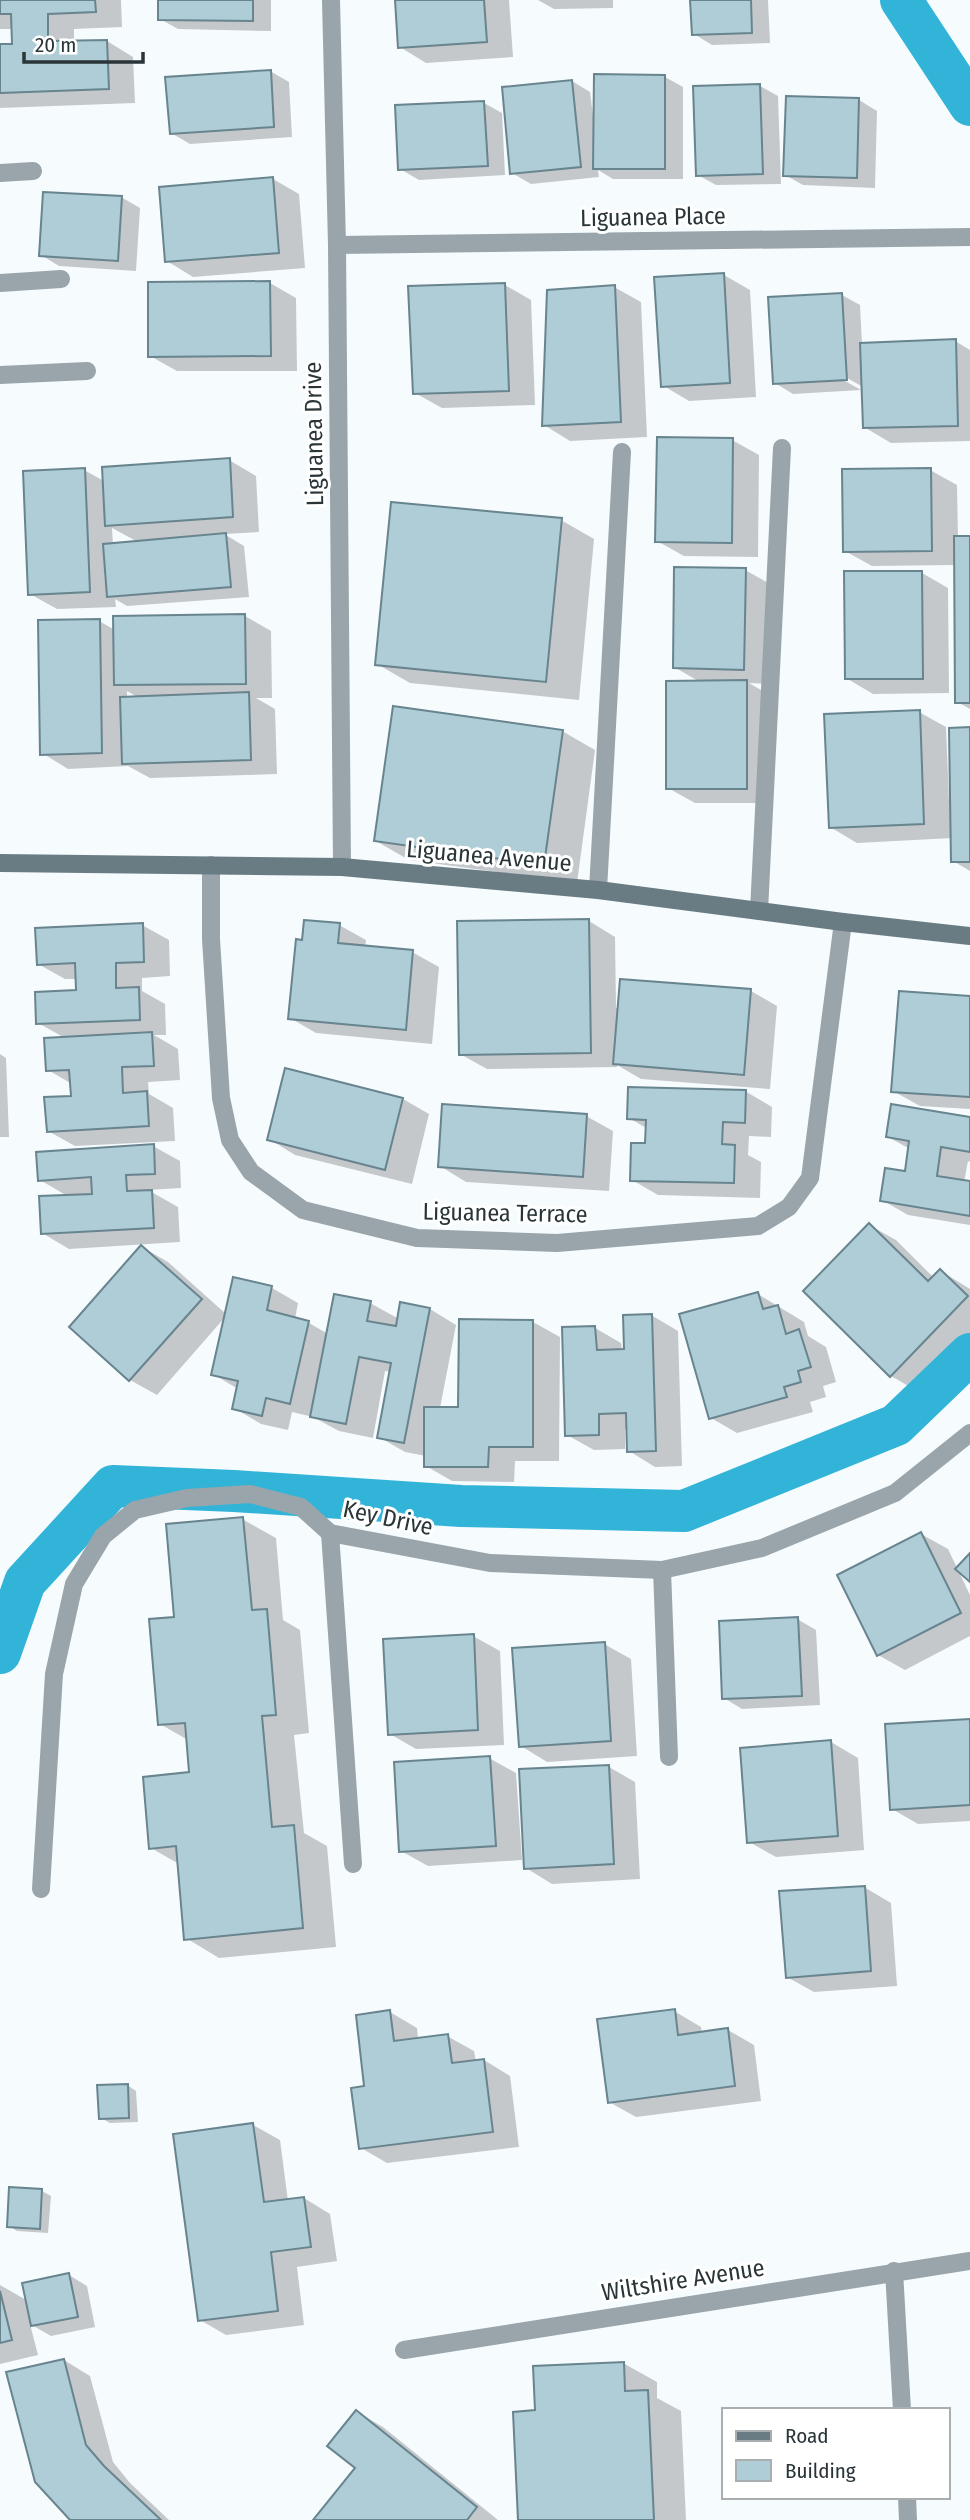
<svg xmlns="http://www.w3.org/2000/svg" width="970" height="2520" viewBox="0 0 970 2520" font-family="'Fira Sans Condensed',sans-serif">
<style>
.shadow{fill:#0003;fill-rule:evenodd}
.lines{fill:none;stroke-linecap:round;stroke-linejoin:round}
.canal{stroke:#32b4d8;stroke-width:42}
.building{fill:#afcdd7;stroke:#68848e;stroke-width:2}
.lane{stroke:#99a5aa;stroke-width:18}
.street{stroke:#99a5aa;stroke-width:18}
.secondary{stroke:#6a7c83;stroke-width:18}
.labels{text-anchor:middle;stroke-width:6;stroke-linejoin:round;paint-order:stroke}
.street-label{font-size:24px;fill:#293539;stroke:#fff}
</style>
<rect width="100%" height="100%" fill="#f6fbfe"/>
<g class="shadow">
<path d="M0,0H121L122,27L74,29V42L107,41L133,57L135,103L0,108V46H14L13,29H0Z"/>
<path d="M160,0H271V31L178,29L160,19Z"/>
<path d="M397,0H509L513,57L426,63L400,47Z"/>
<path d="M538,0H613V8L554,9Z"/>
<path d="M692,0H768L770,43L712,45L694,34Z"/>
<path d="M270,71L289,82L292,137L190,144L171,133Z"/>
<path d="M665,77L683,87V179H613L598,170L599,177L531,184L512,173L572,81L590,92L593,116H595Z"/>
<path d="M760,86L778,96L781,184L716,185L698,175Z"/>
<path d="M859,100L877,111L875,188L803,185L785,175Z"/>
<path d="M484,103L502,113L505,175L419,180L400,169Z"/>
<path d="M273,179L299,194L305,268L193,277L167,261Z"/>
<path d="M121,197L140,208L136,271L59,266L41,255Z"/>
<path d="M724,275L750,290L756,397L689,401L662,385Z"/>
<path d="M270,283L296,298L297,371H177L150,356Z"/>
<path d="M505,285L531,300L535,405L442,408L415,393Z"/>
<path d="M614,287L641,302L647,437L570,441L544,425Z"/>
<path d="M842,295L860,305L862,344L955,341L970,350V441L891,443L864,427L863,387L840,374L838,377L861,390L793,394L775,383Z"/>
<path d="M732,440L759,455L758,557L684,556L657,541Z"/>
<path d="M229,460L256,476L259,532L224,534L244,546L249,597L127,606L115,599L116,607L57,609L30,594L84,470L104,481ZM112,528L138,542L113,545Z"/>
<path d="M930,470L957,485L958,537H970V709L957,702L956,565L872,566L845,551Z"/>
<path d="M561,520L594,539L579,700L410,683L377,664Z"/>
<path d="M745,570L772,585L770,684L749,683L773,697V803H695L668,788L700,682L674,667Z"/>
<path d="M922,573L948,588L949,693L873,694L846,678Z"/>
<path d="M245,616L271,631L272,698H256L275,709L277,774L150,778L128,766L68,769L42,753L99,621L115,630ZM127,691L139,698H127Z"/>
<path d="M919,712L946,727L949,801H952L970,729V871L953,861V838L857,843L830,827Z"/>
<path d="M562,731L595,750L577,883L409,860L376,841Z"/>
<path d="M589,921L615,937L616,1008L751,991L777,1006L770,1089L641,1079L617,1065V1067L487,1069L460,1054Z"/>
<path d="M142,925L169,940L170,976L142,978V991L165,1004L166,1035H154L178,1049L180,1080L148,1082L149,1094L173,1108L175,1141L75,1146L48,1131L73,1098L72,1084L48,1070L65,1038L38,1023L77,992V979H65L38,964Z"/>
<path d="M339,925L366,940L365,948L412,952L439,967L432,1044L316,1033L290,1018L304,942Z"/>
<path d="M970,998V1109L920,1106L893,1091Z"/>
<path d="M0,1054L6,1058L9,1137H0Z"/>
<path d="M286,1070L403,1099L429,1114L412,1184L295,1155L269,1139Z"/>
<path d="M745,1091L772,1107L771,1137L749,1136L748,1155L761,1162L760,1198L658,1195L632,1180L647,1145L648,1129L629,1118Z"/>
<path d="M586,1116L613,1131L609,1191L466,1182L440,1166Z"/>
<path d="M970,1119V1162L968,1161L964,1182L970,1183V1225L908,1215L882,1200L906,1173L910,1149L888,1137Z"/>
<path d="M153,1146L180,1161L181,1188L148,1190L178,1207L180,1242L69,1249L42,1233L69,1197L40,1180Z"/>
<path d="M869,1225L896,1240L934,1278L941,1271L970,1289V1336L917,1391L891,1376Z"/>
<path d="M142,1247L168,1262L226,1314L234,1279L272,1288L298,1303L295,1319L309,1323L328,1334L370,1303L399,1319L430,1309L456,1325L440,1408L460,1409V1321L533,1322L560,1337L559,1461H515L514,1482L452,1481L426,1466V1456L405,1452L379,1437L391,1372L385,1371L373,1438L339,1431L313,1417L292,1412L288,1430L261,1424L234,1408L238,1389L213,1374L226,1316L157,1395L130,1380Z"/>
<path d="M758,1294L804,1322L808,1336L826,1347L836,1382L823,1386L826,1397L810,1402L813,1412L737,1433L711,1418Z"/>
<path d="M651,1315L678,1331L682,1466L655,1467L629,1451L628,1429H625V1449L594,1450L567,1435L595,1328L621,1343L622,1350H625Z"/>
<path d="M242,1519L276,1538L283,1620L300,1630L309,1733L294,1735L304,1833L327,1846L336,1947L219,1958L186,1938L179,1864L151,1848L191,1774L188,1740L160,1724L176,1618Z"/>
<path d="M921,1534L948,1549L970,1595V1636L905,1670L878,1655Z"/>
<path d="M797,1619L816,1630L820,1705L742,1709L724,1698Z"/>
<path d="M473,1636L500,1651L504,1745L416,1749L390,1734Z"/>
<path d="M604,1644L631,1659L637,1756L547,1762L521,1746Z"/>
<path d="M970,1720V1821L918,1824L892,1809Z"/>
<path d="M831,1742L858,1758L864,1850L776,1857L749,1842Z"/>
<path d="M489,1758L516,1773L522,1860L428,1866L401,1851Z"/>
<path d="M609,1767L635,1782L640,1879L552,1884L526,1868Z"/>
<path d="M864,1887L891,1903L897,1986L814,1992L787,1977Z"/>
<path d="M674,2011L701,2027L702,2033L728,2030L754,2045L761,2101L636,2117L609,2102Z"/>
<path d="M390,2012L417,2028L418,2039L447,2036L474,2051L476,2062L484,2060L510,2076L519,2147L387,2163L361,2148L366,2088Z"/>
<path d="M127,2085L136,2091L138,2122L110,2123L101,2118Z"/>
<path d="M253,2125L280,2140L288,2201L304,2198L330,2214L337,2261L297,2267L304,2325L226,2335L200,2320Z"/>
<path d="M42,2191L51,2196L48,2233L17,2231L9,2226Z"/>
<path d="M69,2275L87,2286L95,2327L51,2336L30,2324L38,2355L0,2364V2285L28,2301Z"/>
<path d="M64,2360L90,2376L113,2462L130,2483L169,2520H73Z"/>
<path d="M623,2363L657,2382V2398L681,2411L686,2520H520L537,2412Z"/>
<path d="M357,2412L383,2427L498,2520H315L357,2468Z"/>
</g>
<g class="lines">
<g class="canal">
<path d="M901,0L970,105"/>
<path d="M0,1653L25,1582L113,1486L234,1491L461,1506L684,1511L896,1425L970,1354"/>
</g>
</g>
<g class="building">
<path d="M0,0H95L96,12L48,14V41L107,40L109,89L0,93V44H12L11,14H0Z"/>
<path d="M158,0H253V21L158,20Z"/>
<path d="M395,0H484L487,42L398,48Z"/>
<path d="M690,0H751L752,33L692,35Z"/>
<path d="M271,70L274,127L170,134L165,77Z"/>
<path d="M594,74L665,75V169H593Z"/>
<path d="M572,80L581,167L510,174L502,87Z"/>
<path d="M760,84L763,174L696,176L693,86Z"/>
<path d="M786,96L859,98L857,178L783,176Z"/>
<path d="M484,101L488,166L398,170L395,105Z"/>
<path d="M273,177L279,253L165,262L159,187Z"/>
<path d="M43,192L122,196L118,261L39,256Z"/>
<path d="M724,273L730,383L661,387L654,277Z"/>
<path d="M270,281L271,356L148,357V282Z"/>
<path d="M505,283L509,391L413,394L408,286Z"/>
<path d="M615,285L621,422L542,426L547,290Z"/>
<path d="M842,293L847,380L773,384L768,297Z"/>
<path d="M956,339L958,426L863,428L860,343Z"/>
<path d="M657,437L733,438L732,543L655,542Z"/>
<path d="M230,458L233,517L105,526L102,467Z"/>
<path d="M85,468L90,592L28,595L23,471Z"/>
<path d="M931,468L932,551L843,552L842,469Z"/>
<path d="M391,502L562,518L546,682L375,665Z"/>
<path d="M226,533L231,587L107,597L103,544Z"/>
<path d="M954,536H970V703H955Z"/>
<path d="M674,567L746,568L744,670L673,668Z"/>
<path d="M844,571H922L923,679H845Z"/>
<path d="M245,614L246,684L114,685L113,616Z"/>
<path d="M100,619L102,753L40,755L38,620Z"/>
<path d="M747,680V789H666V681Z"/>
<path d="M249,692L251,760L122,764L120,697Z"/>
<path d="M393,706L563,730L544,865L374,841Z"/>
<path d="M920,710L924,824L829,828L824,714Z"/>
<path d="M970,727V862H951L949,728Z"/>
<path d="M589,919L591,1053L459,1055L457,921Z"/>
<path d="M304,920L340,923L338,943L413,950L406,1030L288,1019L296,939L302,940Z"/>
<path d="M143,923L144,962L116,963V988L139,987L140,1020L36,1024L35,992L76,990L75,963L37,965L35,928Z"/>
<path d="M620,979L751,989L744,1075L613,1064Z"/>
<path d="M899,991L970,996V1097L891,1092Z"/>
<path d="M152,1032L154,1066L122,1067L123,1093L147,1091L149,1126L47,1132L44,1097L71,1096L69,1070L46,1071L44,1038Z"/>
<path d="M285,1068L403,1098L385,1170L267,1140Z"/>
<path d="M628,1087L746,1090L745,1123L723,1122L722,1144L735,1145L734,1183L630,1181L631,1143H645L646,1120L627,1119Z"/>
<path d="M442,1104L587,1114L583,1177L438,1167Z"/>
<path d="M891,1104L970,1117V1152L941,1147L937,1176L970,1181V1216L880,1201L885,1168L905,1171L909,1141L886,1137Z"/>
<path d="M154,1144L155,1174L126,1175L127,1191L152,1190L154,1228L41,1234L39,1196L92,1194L91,1177L38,1181L36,1152Z"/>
<path d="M869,1223L928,1281L940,1269L968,1296L890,1377L803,1291Z"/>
<path d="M141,1245L202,1299L129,1381L69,1327Z"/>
<path d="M233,1277L272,1286L267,1310L309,1321L290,1404L266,1398L262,1416L232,1409L238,1381L211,1375Z"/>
<path d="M758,1292L763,1309L778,1305L786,1334L799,1329L811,1367L798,1371L801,1382L784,1387L787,1397L709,1419L679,1314Z"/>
<path d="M334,1294L371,1301L367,1321L396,1326L400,1302L430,1308L404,1443L377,1438L391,1363L359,1357L346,1424L310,1417Z"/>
<path d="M652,1314L656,1451L627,1452L626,1413L599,1414V1435L565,1436L562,1327L595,1326L597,1350L624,1349L623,1315Z"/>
<path d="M459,1319L533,1320V1447H489L488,1467H424V1407H458Z"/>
<path d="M243,1517L252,1610L267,1609L276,1715L262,1716L272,1827L294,1825L303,1928L184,1940L176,1846L149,1849L143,1777L189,1772L185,1723L158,1725L149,1619L174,1617L166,1524Z"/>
<path d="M921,1532L961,1613L877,1656L837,1575Z"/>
<path d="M970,1553V1582L955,1569Z"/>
<path d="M798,1617L802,1696L722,1699L719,1621Z"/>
<path d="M474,1634L478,1730L388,1735L383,1639Z"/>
<path d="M605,1642L611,1741L519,1747L512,1648Z"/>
<path d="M970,1719V1805L890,1810L885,1724Z"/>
<path d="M831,1740L838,1836L747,1843L740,1748Z"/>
<path d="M490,1756L496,1846L399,1852L394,1762Z"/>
<path d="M609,1765L614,1864L524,1869L519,1769Z"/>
<path d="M865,1886L871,1971L786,1978L779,1891Z"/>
<path d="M675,2009L678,2035L728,2028L735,2086L608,2103L597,2019Z"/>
<path d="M390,2010L394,2041L448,2034L452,2063L484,2059L493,2132L359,2149L351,2088L364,2086L356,2015Z"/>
<path d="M128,2084L129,2118L99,2119L97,2085Z"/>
<path d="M253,2123L264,2202L304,2197L311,2247L271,2252L278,2311L198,2321L173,2134Z"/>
<path d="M9,2187L42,2189L40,2229L7,2227Z"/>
<path d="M69,2273L78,2317L31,2326L22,2283Z"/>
<path d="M0,2291L12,2340L0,2343Z"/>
<path d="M64,2359L86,2445L104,2466L161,2520H70L35,2482L6,2372Z"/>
<path d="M624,2362L625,2391L648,2390L654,2520H518L513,2412L535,2410L533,2366Z"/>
<path d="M356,2410L477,2507L467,2520H313L355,2468L327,2446Z"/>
</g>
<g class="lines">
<g class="lane">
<path d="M0,173L33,171"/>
<path d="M0,283L61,279"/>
<path d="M0,375L87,371"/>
</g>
<g class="street">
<path d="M331,0L337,245L342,867"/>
<path d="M337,245L970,237"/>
<path d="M211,865V939L221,1098L230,1140L251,1172L303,1210L417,1238L557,1243L758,1226L789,1207L810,1178L843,922"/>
<path d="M598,890L622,452"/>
<path d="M759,911L782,448"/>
<path d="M330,1533L353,1864"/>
<path d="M662,1570L669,1757"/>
<path d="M41,1889L54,1674L74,1584L103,1536L135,1510L187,1498L250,1494L301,1507L330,1533L490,1563L662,1570L762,1548L895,1493L970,1433"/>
<path d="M894,2271L902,2410"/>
<path d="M404,2350L970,2261"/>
<path d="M907,2497L908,2520"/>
</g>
<path class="secondary" d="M0,863L342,867L598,890L843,922L970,936"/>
</g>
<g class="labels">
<g class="street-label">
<text transform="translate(653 217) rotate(-1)" y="8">Liguanea Place</text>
<text transform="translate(314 434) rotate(-91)" y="8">Liguanea Drive</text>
<text transform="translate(489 856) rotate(5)" y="8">Liguanea Avenue</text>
<text transform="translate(505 1213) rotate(1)" y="8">Liguanea Terrace</text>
<text transform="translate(388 1518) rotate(12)" y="8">Key Drive</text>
<text transform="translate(683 2280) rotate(-9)" y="8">Wiltshire Avenue</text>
</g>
</g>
<rect x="722" y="2408" width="228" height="91" fill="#ffffff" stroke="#a9aeb0" stroke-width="2"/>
<rect x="736" y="2431" width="35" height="10" fill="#6a7c83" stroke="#a9aeb0" stroke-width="2"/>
<text x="785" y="2443" font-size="21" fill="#293539">Road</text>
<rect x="736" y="2460" width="35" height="21" fill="#afcdd7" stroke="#a9aeb0" stroke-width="2"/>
<text x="785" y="2478" font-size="21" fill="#293539">Building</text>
<path d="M24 52v10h119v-10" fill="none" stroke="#293539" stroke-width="3.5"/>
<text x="35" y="52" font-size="21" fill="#293539" stroke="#ffffff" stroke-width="5" paint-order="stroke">20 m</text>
</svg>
